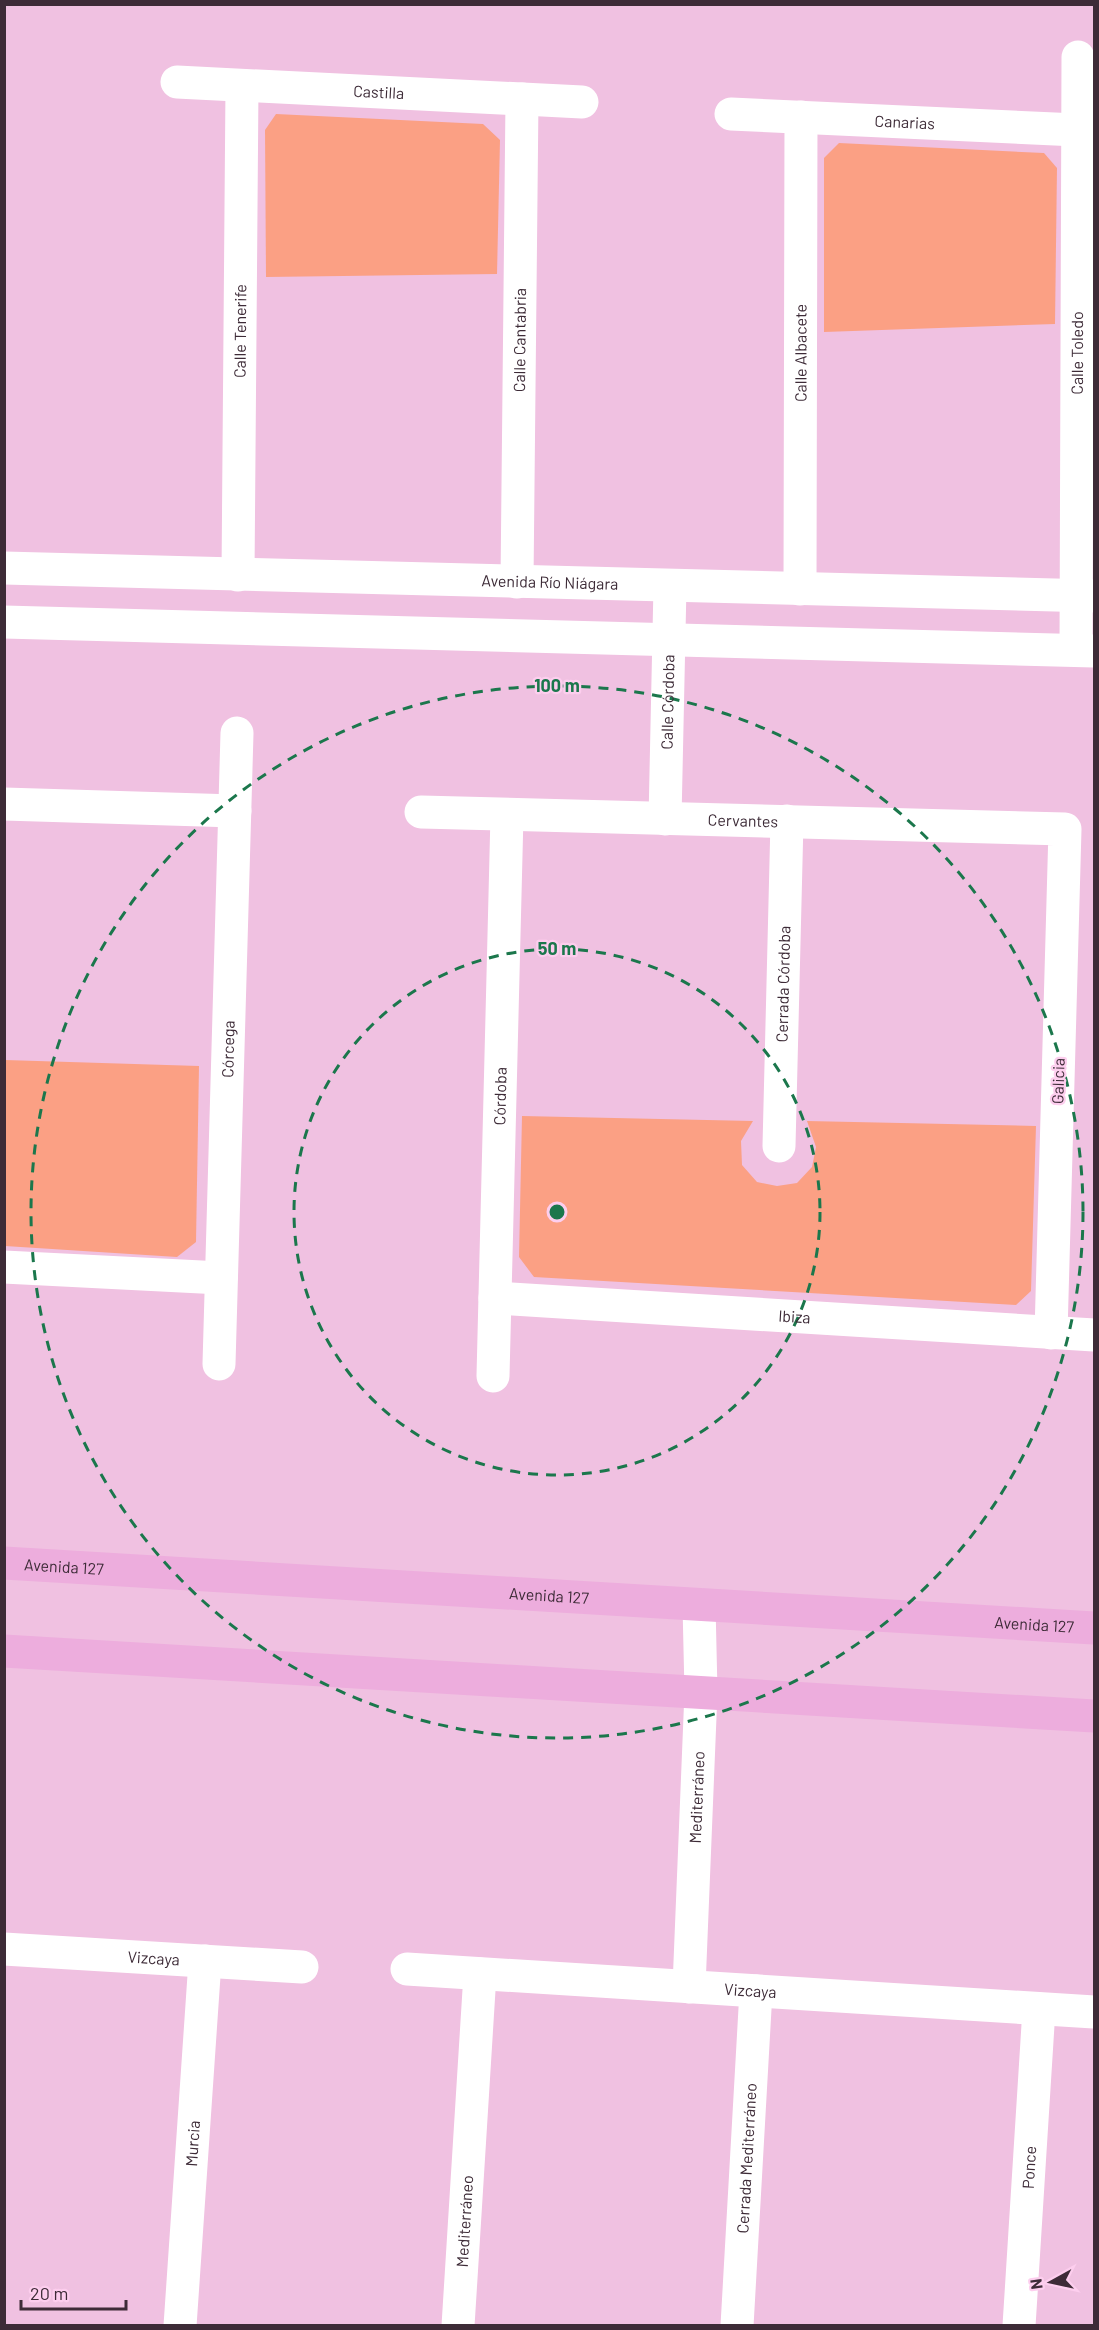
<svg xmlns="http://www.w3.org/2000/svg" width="1099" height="2330" viewBox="0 0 1099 2330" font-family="Barlow,sans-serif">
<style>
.green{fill:#fba084}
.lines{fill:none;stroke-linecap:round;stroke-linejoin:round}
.minor{stroke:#fff;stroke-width:33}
.major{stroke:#edaddd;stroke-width:33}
.ring{fill:none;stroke:#1b774c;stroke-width:3;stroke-dasharray:10 8}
.labels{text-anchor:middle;stroke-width:4.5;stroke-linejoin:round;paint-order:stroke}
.street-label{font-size:16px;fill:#3d2b37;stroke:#fdceee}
.centre{fill:#1b774c;stroke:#fdceee;stroke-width:3}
.ring-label{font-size:18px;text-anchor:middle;font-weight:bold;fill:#1b774c;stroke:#fdceee;stroke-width:4.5;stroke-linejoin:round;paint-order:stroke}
</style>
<rect width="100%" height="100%" fill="#f0c1e1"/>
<g class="green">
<path d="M276,114L483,124L500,140L497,274L266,277L265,130Z"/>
<path d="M839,143L1044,153L1057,168L1055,324L824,332V158Z"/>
<path d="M5,1060L199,1066L196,1242L177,1257L5,1246Z"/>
<path d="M522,1116L753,1121L741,1141L742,1165L757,1182L777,1186L797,1183L812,1167L816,1147L807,1121L1036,1126L1031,1291L1016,1305L534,1277L519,1257Z"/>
</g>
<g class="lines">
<g class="minor">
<path id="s1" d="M177,82L582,102"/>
<path id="s2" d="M731,114L1077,130"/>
<path id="s3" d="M4,568L1094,596"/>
<path id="s4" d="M238,575L242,86"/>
<path id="s5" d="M517,582L522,99"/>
<path id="s6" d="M800,589L801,117"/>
<path d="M4,622L1094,651"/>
<path id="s7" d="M1076,650L1078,57"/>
<path d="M4,804L235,811"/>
<path id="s8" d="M421,812L1065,829L1051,1333"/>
<path id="s9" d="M665,819L670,586"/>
<path id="s10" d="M779,1146L787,821"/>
<path d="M4,1267L221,1278"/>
<path id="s11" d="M495,1298L1094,1335"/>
<path id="s12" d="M219,1364L237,733"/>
<path id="s13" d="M493,1376L507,815"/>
<path id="s14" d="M4,1949L302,1967"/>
<path id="s15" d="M407,1969L1094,2012"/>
<path id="s16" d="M689,1987L701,1692L699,1605"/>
<path id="s17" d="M180,2326L205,1961"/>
<path id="s18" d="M458,2326L480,1974"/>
<path id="s19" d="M737,2326L756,1991"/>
<path id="s20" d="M1019,2326L1039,2009"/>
</g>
<g class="major">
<path id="s21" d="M4,1563L1094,1628"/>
<path d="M4,1651L1094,1716"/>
</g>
</g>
<g class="ring">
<circle cx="557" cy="1212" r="263"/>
<circle cx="557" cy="1212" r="526"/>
</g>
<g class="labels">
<g class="street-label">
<text dy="6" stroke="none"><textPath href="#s1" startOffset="202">Castilla</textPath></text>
<text dy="6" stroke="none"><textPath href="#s2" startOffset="174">Canarias</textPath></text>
<text dy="6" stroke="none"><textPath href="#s4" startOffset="244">Calle Tenerife</textPath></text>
<text dy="6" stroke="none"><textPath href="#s5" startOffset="242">Calle Cantabria</textPath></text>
<text dy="6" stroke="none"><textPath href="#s6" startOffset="236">Calle Albacete</textPath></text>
<text dy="6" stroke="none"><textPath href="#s7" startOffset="297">Calle Toledo</textPath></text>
<text dy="6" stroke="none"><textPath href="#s3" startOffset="546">Avenida Río Niágara</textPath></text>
<text dy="6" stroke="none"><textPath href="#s9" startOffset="117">Calle Córdoba</textPath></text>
<text dy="6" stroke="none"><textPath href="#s8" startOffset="322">Cervantes</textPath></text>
<text dy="6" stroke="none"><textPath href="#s10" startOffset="162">Cerrada Córdoba</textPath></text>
<text dy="6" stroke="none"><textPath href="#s12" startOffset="315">Córcega</textPath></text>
<text transform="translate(1058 1081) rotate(-88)" y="6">Galicia</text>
<text dy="6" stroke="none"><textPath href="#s13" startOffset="280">Córdoba</textPath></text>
<text dy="6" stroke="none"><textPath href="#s11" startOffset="300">Ibiza</textPath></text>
<text dy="6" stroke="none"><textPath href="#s21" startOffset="60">Avenida 127</textPath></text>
<text dy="6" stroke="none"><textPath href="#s21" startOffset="546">Avenida 127</textPath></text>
<text dy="6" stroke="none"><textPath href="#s21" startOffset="1032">Avenida 127</textPath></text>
<text dy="6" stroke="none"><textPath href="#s16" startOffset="190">Mediterráneo</textPath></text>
<text dy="6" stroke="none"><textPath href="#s14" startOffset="150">Vizcaya</textPath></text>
<text dy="6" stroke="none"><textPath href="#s15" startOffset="344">Vizcaya</textPath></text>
<text dy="6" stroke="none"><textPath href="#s17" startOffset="183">Murcia</textPath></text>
<text dy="6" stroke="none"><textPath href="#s19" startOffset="168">Cerrada Mediterráneo</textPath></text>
<text dy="6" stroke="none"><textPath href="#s20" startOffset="159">Ponce</textPath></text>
<text dy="6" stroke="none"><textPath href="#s18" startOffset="105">Mediterráneo</textPath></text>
</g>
</g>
<circle cx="557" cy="1212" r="9" class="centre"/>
<g class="ring-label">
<text x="557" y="692">100 m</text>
<text x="557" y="955">50 m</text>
</g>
<rect width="1099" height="2330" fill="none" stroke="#3d2b37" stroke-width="12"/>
<g transform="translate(1051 2282) rotate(262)" stroke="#fdceee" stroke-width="4.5" paint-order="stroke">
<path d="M0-4.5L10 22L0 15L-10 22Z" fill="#3d2b37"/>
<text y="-9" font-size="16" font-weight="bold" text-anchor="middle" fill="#3d2b37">N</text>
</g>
<path d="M21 2300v9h105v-9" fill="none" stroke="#3d2b37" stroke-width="3"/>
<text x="30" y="2300" font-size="18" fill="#3d2b37" stroke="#fdceee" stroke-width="4.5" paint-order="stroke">20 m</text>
</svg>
